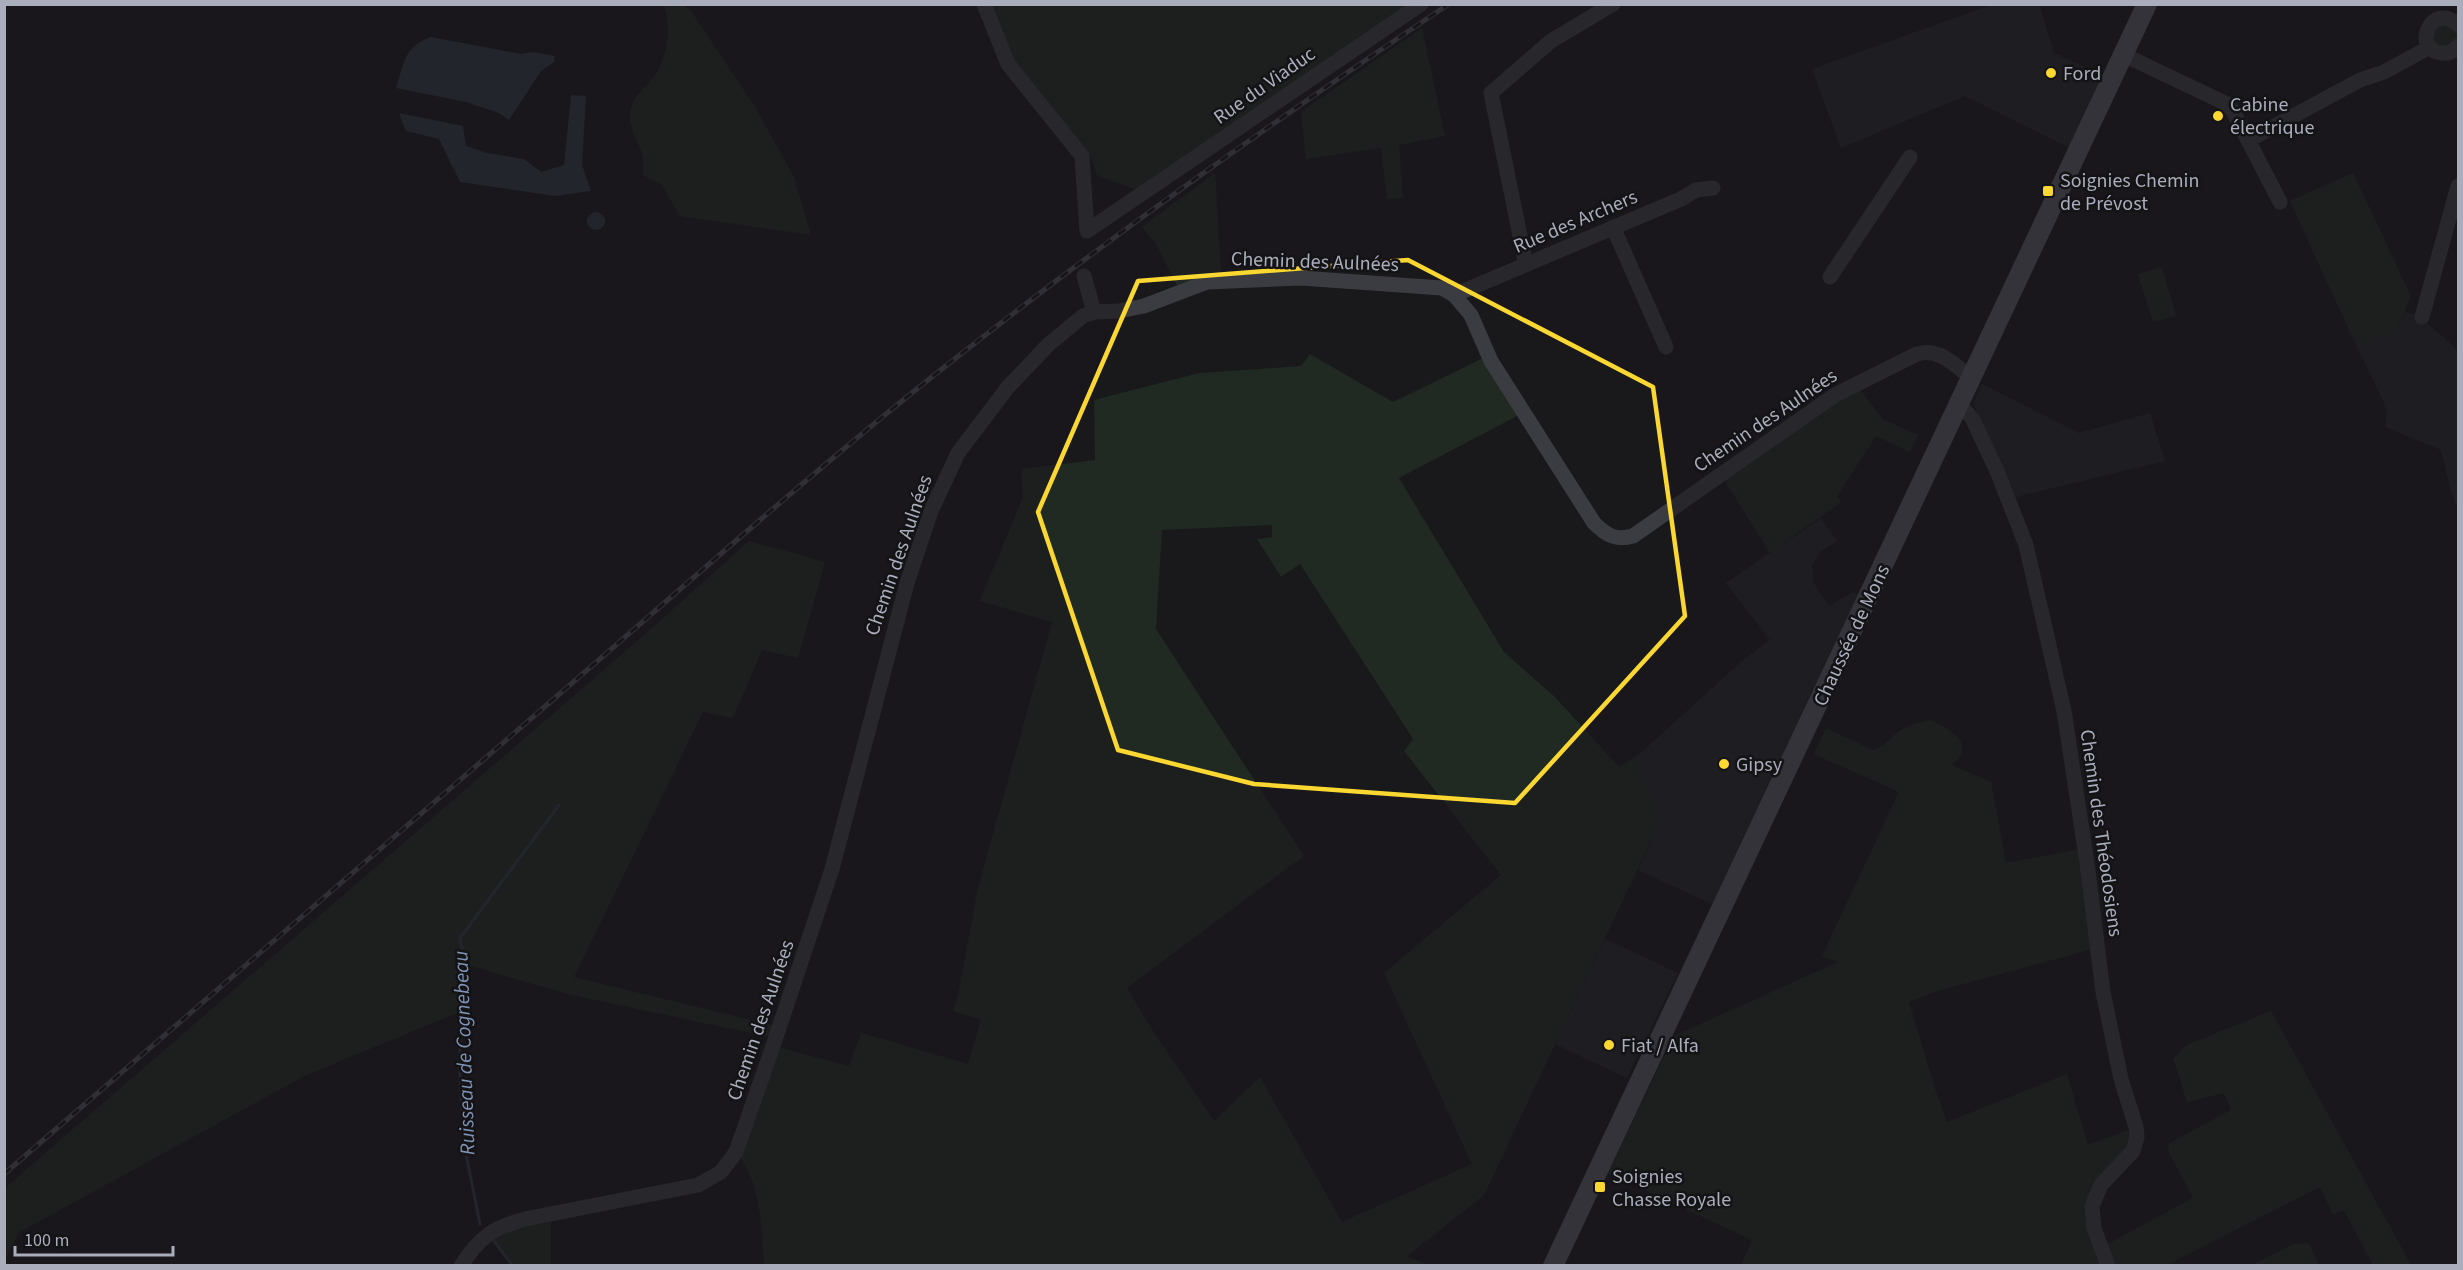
<svg xmlns="http://www.w3.org/2000/svg" width="2463" height="1270" viewBox="0 0 2463 1270" font-family="'Source Sans 3',sans-serif">
<style>
.built{fill:#252428}
.green{fill:#202922;fill-rule:evenodd}
.water{fill:#2d3540}
.lines{fill:none;stroke-linecap:round;stroke-linejoin:round}
.stream{stroke:#2d3540;stroke-width:3}
.minor{stroke:#3b3b42;stroke-width:15}
.major{stroke:#55565f;stroke-width:20}
.rail-casing{stroke:#4c4d55;stroke-width:5}
.rail{stroke:#141316;stroke-width:3;stroke-dasharray:9;stroke-linecap:butt}
.marked{fill:none;stroke:#fad731;stroke-width:4.5;stroke-linejoin:round}
.poi-dot{fill:#fad731;stroke:#141316;stroke-width:2}
.labels{text-anchor:middle;stroke-width:5;stroke-linejoin:round;paint-order:stroke}
.poi-label{font-size:20px;fill:#aaadbb;stroke:#141316;text-anchor:start}
.street-label{font-size:20px;fill:#aaadbb;stroke:#141316}
.water-label{font-size:21px;font-style:italic;fill:#8094b7;stroke:#141316}
</style>
<rect width="100%" height="100%" fill="#19181b"/>
<g class="built">
<path d="M2039,4L2054,53L2104,76L2070,148L1965,96L1841,148L1812,69L1991,5Z"/>
<path d="M2405,312L2416,315L2445,338L2458,352V510L2450,488L2441,450L2385,427L2387,414L2383,400L2356,345L2379,337L2394,336Z"/>
<path d="M1982,384L2079,433L2150,413L2165,461L2015,497L1973,403Z"/>
<path d="M1821,518L1837,541L1821,551L1812,565L1813,582L1829,606L1853,592L1858,594L1712,904L1638,870L1660,821L1636,757L1742,661L1770,640L1726,583Z"/>
<path d="M1605,939L1678,973L1627,1078L1555,1044Z"/>
</g>
<g class="green">
<path d="M664,5H684L691,11L755,107L794,177L811,235L680,216L662,185L643,175C643,169 644,162 643,157C640,142 626,127 631,108C634,95 644,89 652,79C668,60 672,27 664,5Z"/>
<path d="M989,5H1420L1136,190L1097,175L1089,153L1012,60Z"/>
<path d="M2441,21L2458,32V39L2453,47H2434L2430,29Z"/>
<path d="M1422,28L1445,136L1399,145L1403,198L1387,199L1381,148L1306,159L1301,112Z"/>
<path d="M1215,173L1221,273L1177,285L1156,244L1142,227Z"/>
<path d="M2353,173L2411,296L2394,336L2379,337L2356,345L2290,201Z"/>
<path d="M2162,267L2176,316L2153,322L2138,274Z"/>
<path d="M1310,354L1393,402L1483,358L1521,414L1399,478L1504,652L1555,697L1619,767L1636,757L1660,821L1484,1195L1407,1256L1428,1265H764C762,1228 761,1181 736,1152L773,1046L849,1066L861,1033L968,1064L981,1020L953,1011L959,990L978,888L1052,622L980,601L1023,497L1021,469L1095,460L1094,400L1199,373L1301,366ZM1272,525V537L1257,539L1281,577L1300,564L1413,739L1404,751L1501,875L1384,973L1472,1164L1342,1222L1260,1077L1214,1121L1151,1028L1127,988L1304,856L1156,629L1162,530Z"/>
<path d="M1855,384L1884,420L1918,435L1910,452L1876,436L1837,496L1841,502L1770,553L1721,475Z"/>
<path d="M749,541L825,562L798,658L762,650L733,718L703,712L574,977L779,1027L775,1038L567,994L465,964L460,1012L306,1075L18,1233L5,1261V1188L652,628Z"/>
<path d="M1930,720C1949,728 1979,745 1951,765L1991,782L2006,863L2081,849L2093,949L1934,992L1909,1002L1936,1092L1947,1122L2067,1074L2088,1145L2136,1127L2137,1137L2095,1197L2102,1247L2193,1198L2169,1153L2168,1144L2231,1110L2224,1093L2187,1102L2173,1058L2187,1045L2271,1011L2411,1265H2373L2344,1210L2333,1214L2320,1187L2167,1265H1741L1752,1240L1608,1173L1674,1036L1838,962L1822,956L1899,792L1814,754L1826,728L1873,750C1885,746 1888,740 1897,733C1907,725 1918,722 1930,720Z"/>
<path d="M551,1214V1265H513L489,1233Z"/>
<path d="M2309,1243L2319,1265H2252L2294,1244Z"/>
</g>
<g class="water">
<path d="M431,37L521,54L533,52L555,56L554,62L541,71L509,120L499,113L466,102L396,88C404,64 404,46 431,37Z"/>
<path d="M571,95L586,96L582,165L591,191L555,196L460,182L439,139L406,131L399,113L463,126L466,146L487,153L524,159L541,172L564,165Z"/>
<circle cx="596" cy="221" r="9"/>
</g>
<g class="lines">
<g class="stream">
<path d="M480,1224L464,1144L460,1078V1012L465,964L460,938L559,805"/>
<path d="M493,1240L513,1266"/>
</g>
<g class="minor">
<path d="M984,4L1008,64L1082,156L1087,231L1421,4"/>
<path d="M2458,25C2432,0 2410,50 2442,53C2449,54 2454,51 2458,46"/>
<path d="M2124,55L2227,104L2233,111L2280,202"/>
<path d="M2249,140L2360,80L2384,72L2430,47"/>
<path d="M1613,227L1666,347"/>
<path d="M1526,265L1491,93L1551,41L1613,4"/>
<path d="M1084,276L1094,312"/>
<path d="M1830,277L1910,157"/>
<path d="M1454,295L1681,199L1696,190L1713,188"/>
<path d="M2422,317L2458,186"/>
<path d="M1959,404L1972,418L1997,471L2026,545L2064,711L2087,863L2103,992L2121,1079L2136,1127L2137,1137L2133,1151L2101,1185L2092,1206L2094,1228L2108,1266"/>
<path d="M461,1266C479,1237 493,1228 525,1219L698,1185L721,1172L736,1152L773,1046L832,869L907,583L931,511L958,453L1008,387L1049,344L1083,316L1094,312L1119,311L1144,306L1207,282L1301,278L1442,288L1454,295L1471,315L1491,361L1594,523C1606,535 1616,541 1633,536L1835,395L1917,354C1939,347 1955,365 1971,378"/>
</g>
<path class="major" d="M1553,1266L2147,4"/>
<g class="rail-casing">
<path id="rail" d="M4,1174C188,1015 372,856 556,697C681,589 804,479 933,376C1099,244 1272,122 1449,4"/>
</g>
<use href="#rail" class="rail"/>
</g>
<path d="M0 0H2463V1270H0ZM1408,260L1653,387L1685,616L1515,803L1254,784L1118,750L1038,512L1138,281Z" fill="#19181b" fill-opacity=".55" fill-rule="evenodd"/>
<path class="marked" d="M1408,260L1653,387L1685,616L1515,803L1254,784L1118,750L1038,512L1138,281Z"/>
<g class="poi-dot">
<circle cx="2051" cy="73" r="6"/>
<circle cx="2218" cy="116" r="6"/>
<rect x="2042" y="185" width="12" height="12" rx="3"/>
<circle cx="1724" cy="764" r="6"/>
<circle cx="1609" cy="1045" r="6"/>
<rect x="1594" y="1181" width="12" height="12" rx="3"/>
</g>
<g class="labels">
<g class="poi-label">
<text x="2063" y="80">Ford</text>
<text x="2230" y="111">Cabine<tspan x="2230" dy="23">électrique</tspan></text>
<text x="2060" y="187">Soignies Chemin<tspan x="2060" dy="23">de Prévost</tspan></text>
<text x="1736" y="771">Gipsy</text>
<text x="1621" y="1052">Fiat / Alfa</text>
<text x="1612" y="1183">Soignies<tspan x="1612" dy="23">Chasse Royale</tspan></text>
</g>
<g class="street-label">
<text transform="translate(1264 85) rotate(-35)" y="7">Rue du Viaduc</text>
<text transform="translate(1575 221) rotate(-23)" y="7">Rue des Archers</text>
<text transform="translate(1315 261) rotate(2)" y="7">Chemin des Aulnées</text>
<text transform="translate(1765 420) rotate(-34)" y="7">Chemin des Aulnées</text>
<text transform="translate(898 555) rotate(-71)" y="7">Chemin des Aulnées</text>
<text transform="translate(1851 635) rotate(-65)" y="7">Chaussée de Mons</text>
<text transform="translate(2102 833) rotate(82)" y="7">Chemin des Théodosiens</text>
<text transform="translate(760 1020) rotate(-71)" y="7">Chemin des Aulnées</text>
</g>
<g class="water-label">
<text transform="translate(464 1053) rotate(-92)" y="7">Ruisseau de Cognebeau</text>
</g>
</g>
<rect width="2463" height="1270" fill="none" stroke="#aaadbb" stroke-width="12"/>
<path d="M15 1246v9h158v-9" fill="none" stroke="#aaadbb" stroke-width="3"/>
<text x="24" y="1246" font-size="18" fill="#aaadbb" stroke="#141316" stroke-width="4.5" paint-order="stroke">100 m</text>
</svg>
